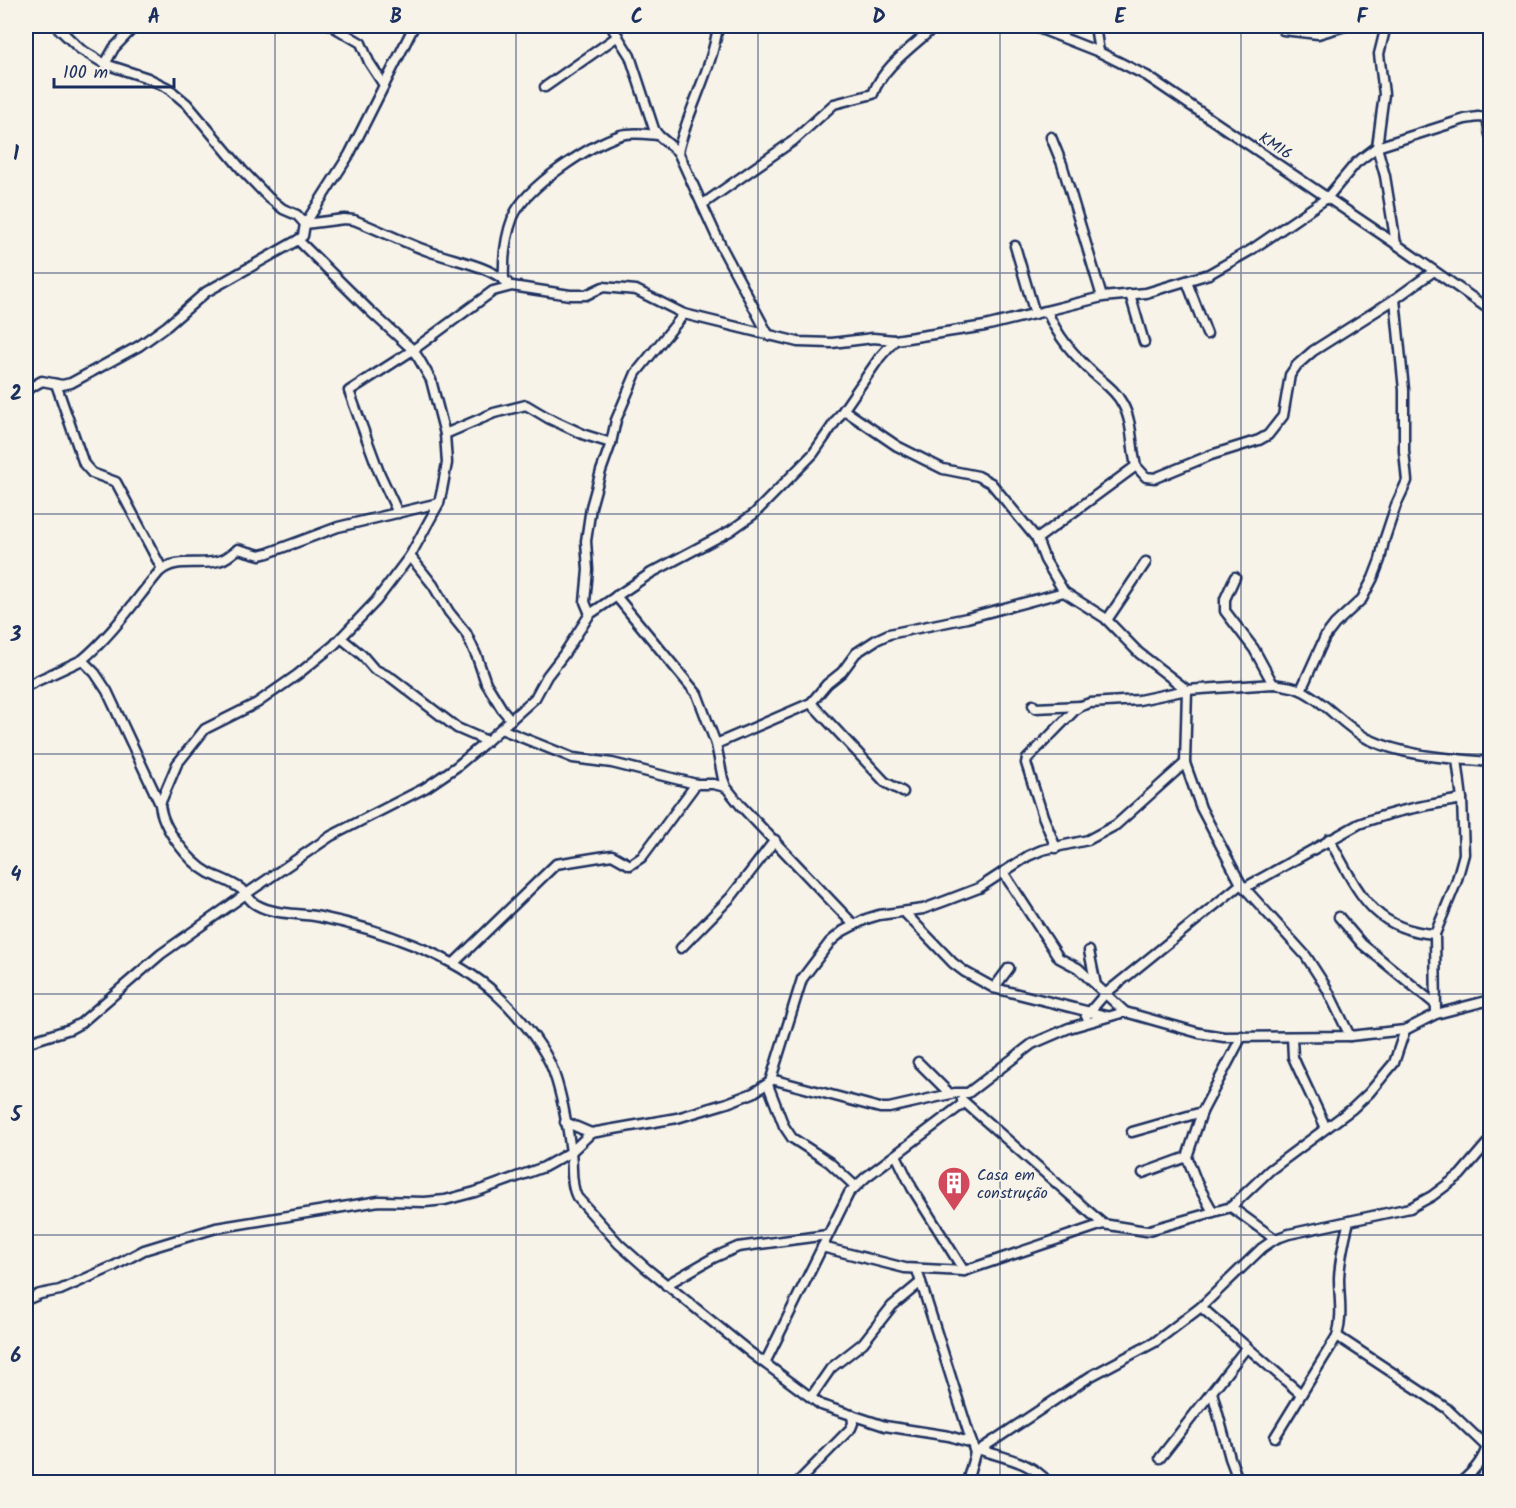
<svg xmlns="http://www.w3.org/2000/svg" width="1516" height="1508" viewBox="0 0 1516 1508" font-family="Kalam,sans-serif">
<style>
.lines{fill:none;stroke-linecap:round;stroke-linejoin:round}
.minor-casing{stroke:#1b2f5e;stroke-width:13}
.minor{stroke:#f7f3e8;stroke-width:8}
.grid{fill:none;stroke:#1b2f5e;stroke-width:1.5;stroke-opacity:0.55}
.labels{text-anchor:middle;stroke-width:4.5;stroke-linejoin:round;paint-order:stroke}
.street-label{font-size:16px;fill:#1b2f5e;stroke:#f7f3e8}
.poi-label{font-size:16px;fill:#1b2f5e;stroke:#f7f3e8;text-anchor:start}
.neatline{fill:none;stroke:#1b2f5e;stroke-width:2}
.grid-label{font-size:20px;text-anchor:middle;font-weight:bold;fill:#1b2f5e}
</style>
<rect width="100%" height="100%" fill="#f7f3e8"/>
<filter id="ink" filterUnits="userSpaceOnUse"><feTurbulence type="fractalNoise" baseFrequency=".0167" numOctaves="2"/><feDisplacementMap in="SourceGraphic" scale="12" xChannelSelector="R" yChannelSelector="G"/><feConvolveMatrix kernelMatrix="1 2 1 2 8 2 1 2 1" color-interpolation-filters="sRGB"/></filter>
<g filter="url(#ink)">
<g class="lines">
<g class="minor-casing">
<g id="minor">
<path d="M56,26L80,49L105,64L148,78L168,88L187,104L243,171L268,197L283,209L297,215L305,224"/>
<path d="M332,26L361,43L369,62L384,85"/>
<path d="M611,26L630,56L654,129L658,135L678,152L721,246L769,336"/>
<path d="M1033,26L1099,52L1147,76L1396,244L1490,310"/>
<path d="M1095,26L1099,52"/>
<path d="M1386,26L1379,54L1384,94L1377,147L1385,176L1396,244"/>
<path d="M1283,30L1318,34L1345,26"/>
<path d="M105,64L114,48L135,26"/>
<path d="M545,87L618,36"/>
<path d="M1487,117L1490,135"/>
<path d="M1051,137L1062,164L1102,297"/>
<path d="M678,152C688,109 712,70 718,26"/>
<path d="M703,204L793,141L834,104L873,94C883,66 914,46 935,26"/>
<path d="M305,224L344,219L354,220C379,230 403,242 428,251C455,261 484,264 507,282"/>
<path d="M1015,246L1035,314"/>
<path d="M504,280C503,258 505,238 513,217C526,186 590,145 621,135C633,132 646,134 658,135"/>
<path d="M1187,282L1207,334"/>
<path d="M1130,294L1144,342"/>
<path d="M895,340L985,326L1102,297L1146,293L1209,274L1251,250L1327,198L1356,163L1377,147L1465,119L1478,117L1490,118"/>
<path d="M56,384L84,464L92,473L116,482L162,569"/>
<path d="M26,390L42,381L62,385L71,383L139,346L167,326L206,292L298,240L303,236L305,224L349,155L414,26"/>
<path d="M844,410L897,446L943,469L978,476L991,483L1037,539L1045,560L1064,592L1105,618L1139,653L1187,690"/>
<path d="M445,434L494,413L526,405L548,418L585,435L611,443"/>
<path d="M1136,466L1146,477L1155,478L1211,455L1259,440L1268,435L1283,416L1290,375L1297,365L1313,351L1395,299L1434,271"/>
<path d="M1037,539L1136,466C1131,446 1133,421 1122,403C1116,391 1103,382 1093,373C1073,354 1057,336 1047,311"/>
<path d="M410,556L433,585L449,612L466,633L477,657L486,683L502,709L511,720"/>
<path d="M1235,577L1225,599V611L1254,649L1273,684"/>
<path d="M616,596L697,694L716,744L723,779L726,787L741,806L854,925"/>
<path d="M590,614L585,602L588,570L586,541L591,507L601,471L611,443L616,420L636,373L684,314"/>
<path d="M1107,620L1146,562"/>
<path d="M341,638L362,655L374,669L392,678L457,728L487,741"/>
<path d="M82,660L95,673L107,691L160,804C162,828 189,862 209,873C219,878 232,882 241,889C247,894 250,902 257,905C275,915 299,913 320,917C375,928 456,955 497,995C516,1012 539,1040 550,1063C560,1085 568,1127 571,1152C573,1166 570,1184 577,1197L619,1244L646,1268L751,1353L821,1405L885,1426L949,1436L972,1443"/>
<path d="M26,686L82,660C112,635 134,602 159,572C175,557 198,566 218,561C226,560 232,553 238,549L260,555L268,553L338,527L439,503"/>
<path d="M1187,690L1185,763L1201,808L1241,884L1306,956L1326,987L1350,1036"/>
<path d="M1301,690L1325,637L1335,624L1362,599L1373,578L1380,560L1384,541L1396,505L1407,481L1404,451V390L1395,299"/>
<path d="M811,703L885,782L903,792"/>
<path d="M1033,705L1035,708L1081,706"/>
<path d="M501,729L573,758L612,763L696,784H713L726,787"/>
<path d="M716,744L811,703L827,684L842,672L856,653L876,640L889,634L967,618L1064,592"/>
<path d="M160,804L177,764L205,729L257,703L297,675L334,645L376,601L410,556L439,503L442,490L447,463L445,434L431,380L419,359L413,350L369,310L298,240"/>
<path d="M1329,839C1358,890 1371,930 1435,934"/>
<path d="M1056,848L1043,816L1026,763L1027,759L1075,710L1081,706L1090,703L1139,700L1187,690L1273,684C1282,685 1292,686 1301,690C1326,702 1343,726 1368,739C1407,757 1448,758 1490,762"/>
<path d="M1003,872L1059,958L1078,968L1096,985"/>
<path d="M1246,887L1359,824C1393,811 1427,805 1462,799"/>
<path d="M905,913L953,963L965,972L994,988L1106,1016"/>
<path d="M1339,917L1362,944L1435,1004"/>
<path d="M681,948L731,897L775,840"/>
<path d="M1089,951L1096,985L1125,1012"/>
<path d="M454,963L556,864L612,855L630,865L642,857L696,784"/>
<path d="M994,988L1009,968"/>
<path d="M1436,1014L1435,934L1456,883L1464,854L1462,799L1457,759"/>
<path d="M1086,1016L1105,994L1241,884"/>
<path d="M1292,1037L1293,1057L1297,1066L1326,1128"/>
<path d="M26,1043L70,1029L81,1023L161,954L246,894L331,836L425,788L456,767L487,741L535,698L547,676L564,654L590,614L651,573L730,531L754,514L813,454L880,357L895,340L873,338L832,343L798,342L684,314L636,290L603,287L586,295H570L512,286L493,291L413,350L349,391L379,472L398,513"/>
<path d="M918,1062L950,1094"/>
<path d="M771,1079L880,1108H889L955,1093H968L1032,1044L1069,1028L1125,1012L1199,1033L1224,1037L1350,1036L1405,1030L1436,1014L1490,1000"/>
<path d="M768,1085L784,1126L792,1138L829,1162L855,1186"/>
<path d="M962,1100L1103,1224"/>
<path d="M565,1122L591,1133"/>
<path d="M1132,1132L1202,1112"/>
<path d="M896,1155L912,1188L964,1271"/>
<path d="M1143,1173L1187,1157"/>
<path d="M1231,1207L1275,1239"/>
<path d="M1213,1212L1197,1183L1187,1157L1202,1112L1242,1036"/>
<path d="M822,1247L905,1268L964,1271L1103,1224L1146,1231L1231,1207L1270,1170L1352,1109L1369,1093L1394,1063L1405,1030"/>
<path d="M917,1270L975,1453L967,1482"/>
<path d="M666,1285L713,1258L738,1247L827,1235"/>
<path d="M26,1300L40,1294L60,1290L114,1266L144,1250L216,1228L379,1201L425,1202L445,1200L475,1192L544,1167L571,1152L591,1133L677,1118L727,1103L753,1093L770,1082L802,979L830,942L843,931L866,919L879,915L923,909L945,901L979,888L1028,856L1042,850L1088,840L1116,825L1185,763"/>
<path d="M1201,1307L1301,1394"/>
<path d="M1337,1336L1446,1408L1490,1450"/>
<path d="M765,1363L849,1193L866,1177L964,1103"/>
<path d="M1212,1392L1230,1458L1239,1482"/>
<path d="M811,1397L831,1368L863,1343L892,1306L921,1282"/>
<path d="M1275,1437L1337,1336C1343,1316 1339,1298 1339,1278C1340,1258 1344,1240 1349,1221"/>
<path d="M981,1450C1005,1458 1031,1462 1048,1482"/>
<path d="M975,1453L1091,1376L1155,1342L1201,1307L1262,1248L1275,1239L1289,1234L1410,1208L1432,1196L1460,1175L1490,1140"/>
<path d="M1160,1458L1247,1347"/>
<path d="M798,1482L851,1428L853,1423L852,1415"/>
<path d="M1461,1482C1477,1469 1486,1456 1490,1436"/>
</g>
</g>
<use href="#minor" class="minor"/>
</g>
</g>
<path class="grid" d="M275,26V1482M516,26V1482M758,26V1482M1000,26V1482M1241,26V1482M26,273H1490M26,514H1490M26,754H1490M26,994H1490M26,1235H1490"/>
<defs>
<g id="building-pin" transform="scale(1.725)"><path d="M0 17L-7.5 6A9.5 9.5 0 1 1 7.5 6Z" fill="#d1495b" stroke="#f7f3e8"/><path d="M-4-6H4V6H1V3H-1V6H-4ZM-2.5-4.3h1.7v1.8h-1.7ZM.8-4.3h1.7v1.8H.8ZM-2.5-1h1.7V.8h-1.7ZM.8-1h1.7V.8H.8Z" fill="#fff"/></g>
</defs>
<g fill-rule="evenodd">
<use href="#building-pin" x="954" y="1183"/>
</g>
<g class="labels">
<g class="street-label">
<text transform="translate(1276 145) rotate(34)" y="6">KM16</text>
</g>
<g class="poi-label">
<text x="977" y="1180">Casa em<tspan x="977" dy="18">construção</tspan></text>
</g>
</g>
<rect width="1516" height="1508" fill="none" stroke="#f7f3e8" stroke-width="66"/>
<path d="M54 78v9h120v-9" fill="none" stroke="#1b2f5e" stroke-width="3"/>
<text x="63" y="78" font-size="18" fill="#1b2f5e" stroke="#f7f3e8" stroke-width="4.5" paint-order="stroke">100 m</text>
<rect x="33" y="33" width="1450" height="1442" class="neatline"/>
<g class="grid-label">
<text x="154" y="23">A</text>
<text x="396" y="23">B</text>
<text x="637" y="23">C</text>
<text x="879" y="23">D</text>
<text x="1120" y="23">E</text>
<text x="1362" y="23">F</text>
<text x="16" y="160">1</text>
<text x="16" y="400">2</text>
<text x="16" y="641">3</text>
<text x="16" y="881">4</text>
<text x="16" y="1121">5</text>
<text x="16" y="1362">6</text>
</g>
</svg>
